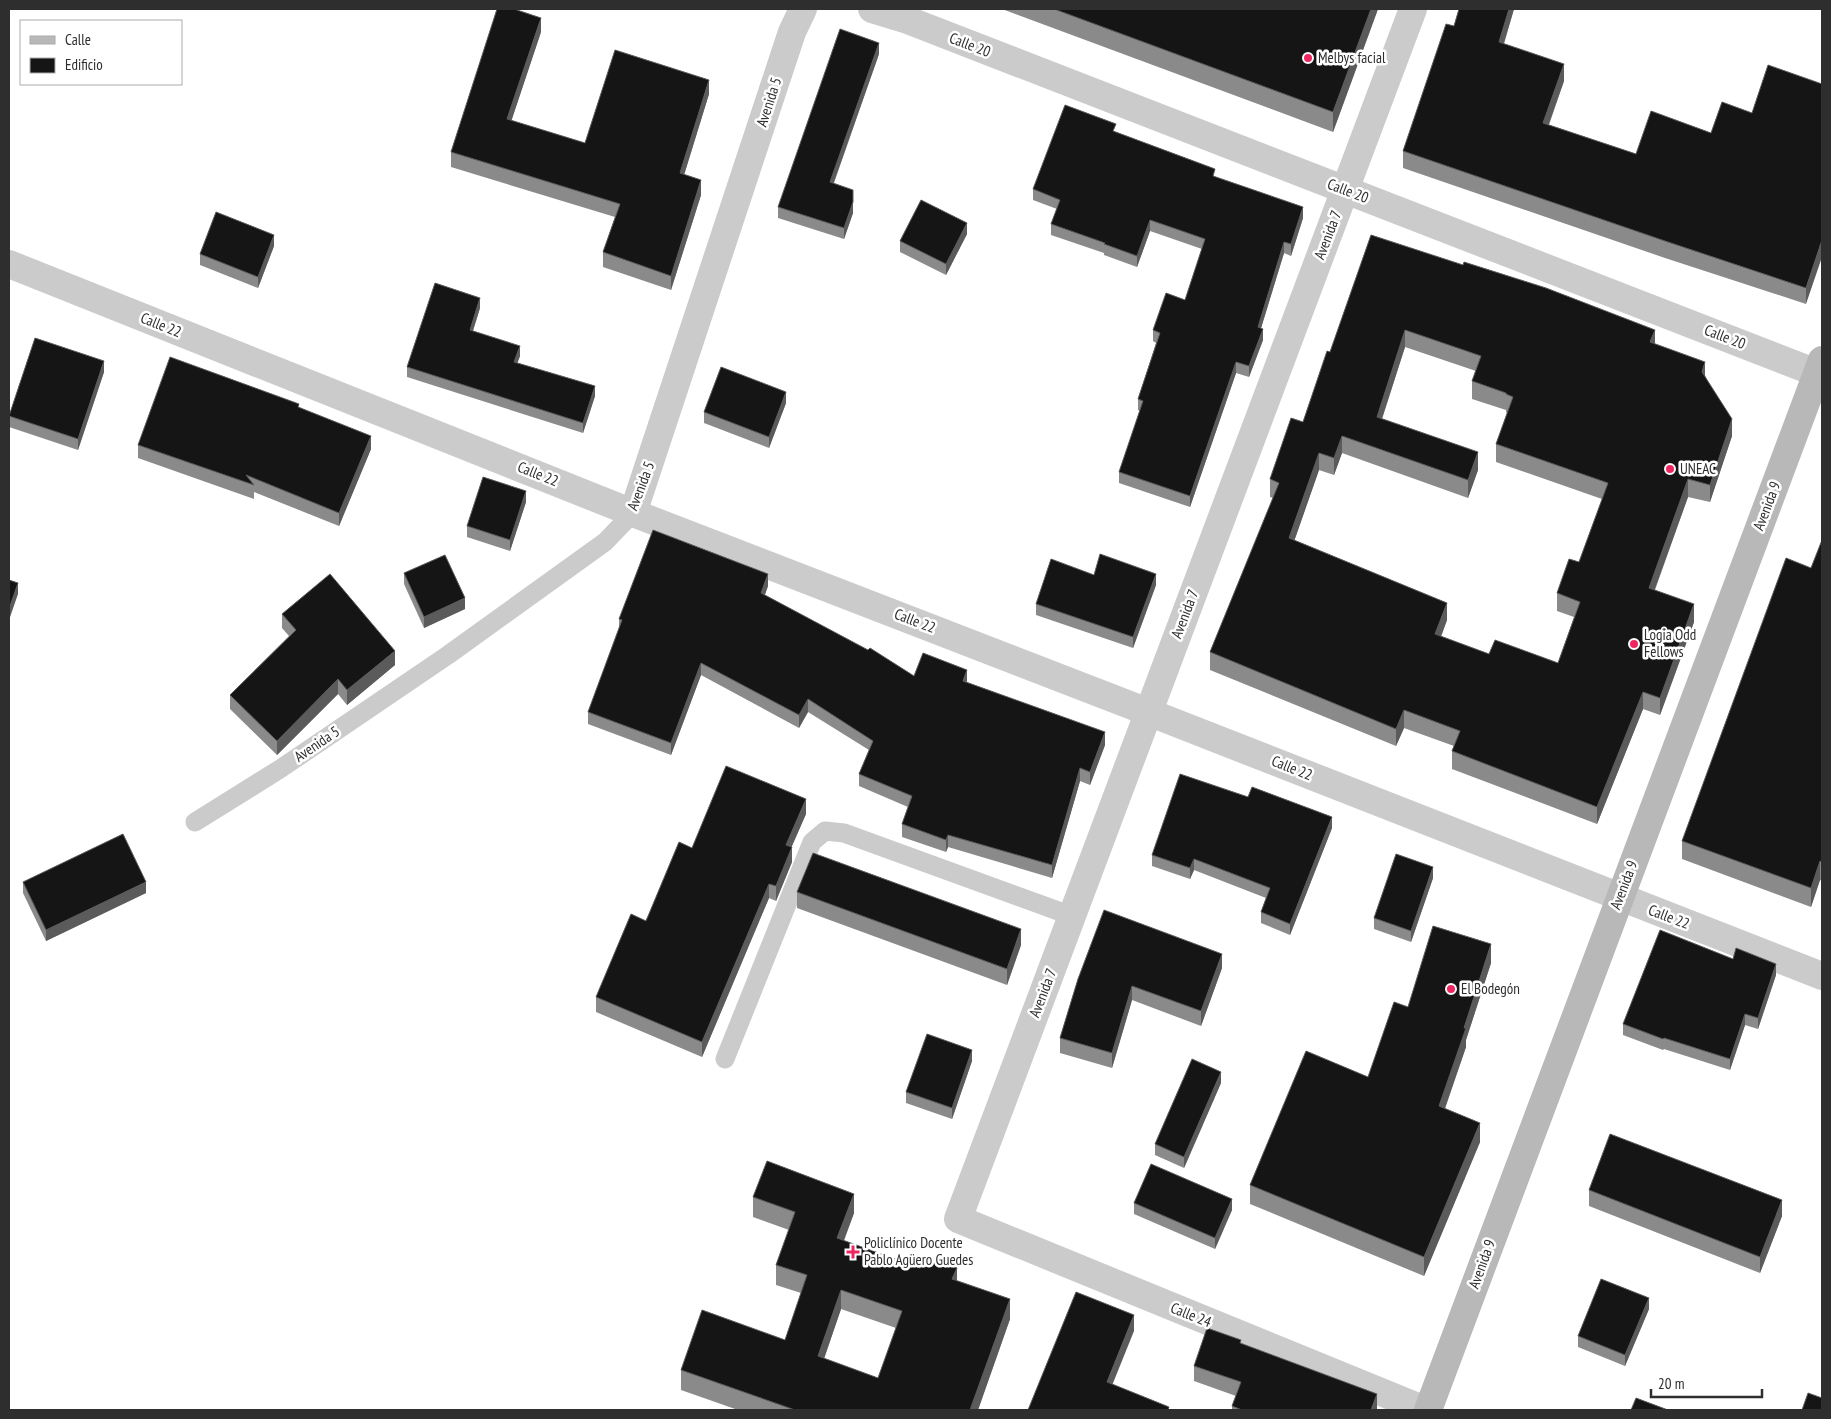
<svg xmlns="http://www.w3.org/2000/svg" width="1831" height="1419" viewBox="0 0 1831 1419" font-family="'PT Sans Narrow',sans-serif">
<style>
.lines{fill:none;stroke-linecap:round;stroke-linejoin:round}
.lane{stroke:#cbcbcb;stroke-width:19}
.street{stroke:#cbcbcb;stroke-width:28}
.secondary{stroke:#b8b8b8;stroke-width:28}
.wall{fill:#8a8a8a;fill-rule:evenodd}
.shaded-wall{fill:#5b5b5b}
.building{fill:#151515;stroke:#5b5b5b;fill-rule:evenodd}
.poi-dot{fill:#ee2761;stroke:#fff;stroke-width:2}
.labels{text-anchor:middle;stroke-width:5;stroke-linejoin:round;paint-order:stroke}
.street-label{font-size:15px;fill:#2e2e2e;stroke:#fff}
.poi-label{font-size:15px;fill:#2e2e2e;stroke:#fff;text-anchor:start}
</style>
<rect width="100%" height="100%" fill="#fff"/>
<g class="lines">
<g class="lane">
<path d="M195,822L280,769L448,655L605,542L633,513"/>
<path d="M725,1059L812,842L825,831L844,833L1072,916"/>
</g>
<g class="street">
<path d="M872,9L905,19L1822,375"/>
<path d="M1413,9L958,1219L1425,1410"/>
<path d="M9,264L633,513L1148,712L1822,976"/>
<path d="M633,513L792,32L803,9"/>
</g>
<path class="secondary" d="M1428,1410L1822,360"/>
</g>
<g class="wall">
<path d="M1002,9H1378L1333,132Z"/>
<path d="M1459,9H1514L1504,44L1564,81L1549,125L1636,154L1711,133L1752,113L1822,84L1806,304L1665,258L1403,168V151L1454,26Z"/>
<path d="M541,32L511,121L585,143L709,94L684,175L701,195L671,290L603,267V252L615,217L451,167V152Z"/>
<path d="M879,54L834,183L853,213L844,239L778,218V207Z"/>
<path d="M1116,132L1215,177L1303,218L1291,256L1284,253L1261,328L1263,340L1249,377L1236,373L1190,507L1119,483V472L1140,411L1138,410V399L1156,343L1153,341V330L1185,300L1202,249L1150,231L1137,267L1104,255V253L1051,235V224L1057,209L1033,200V189Z"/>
<path d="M967,234L946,275L900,252V241Z"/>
<path d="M1371,235L1655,344L1705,375L1732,436L1710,502L1688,497L1655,590L1694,622L1660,715L1643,709L1597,824L1452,769V751L1454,746L1404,728L1396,746L1210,670V652L1273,498L1270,497V479L1303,422L1330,352ZM1405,347L1476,371L1472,381V399L1506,410V412L1507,413L1496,444V462L1602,499L1579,562L1557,593V611L1574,617L1558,663L1489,654L1441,637L1447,620L1294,541L1319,470L1334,475L1342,453L1468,498L1478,470L1382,419Z"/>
<path d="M274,246L258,288L200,265V254Z"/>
<path d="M480,308L473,331L520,356L517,363L595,396L583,433L407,377V367Z"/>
<path d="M104,372L78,450L9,427V416Z"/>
<path d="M786,403L769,448L704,423V412Z"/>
<path d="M299,407L371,449L339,526L254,492V499L138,458V445Z"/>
<path d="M526,502L510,551L467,537V526Z"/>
<path d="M1822,540V881L1820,880L1811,907L1682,859V841L1811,568Z"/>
<path d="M404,573L465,609L424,628L404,584Z"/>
<path d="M1094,575L1156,585L1133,648L1036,615V604Z"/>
<path d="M768,586L765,595L914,676L967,682L1105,745L1090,785L1080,781L1052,878L948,847L946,852L902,837V824L908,807L859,786V774L869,750L808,712L799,728L701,675L671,755L588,724V712L619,629V619Z"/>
<path d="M282,614L395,665L347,705L338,694L277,755L230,709V695L289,636L282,628Z"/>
<path d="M806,814L791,847L792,862L776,901L769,898L702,1057L596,1012V997L692,848Z"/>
<path d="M1332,828L1290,935L1261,923V912L1266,898L1194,870L1190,879L1152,866V855Z"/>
<path d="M1433,878L1411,942L1374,929V918Z"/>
<path d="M23,882L146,893L46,941L23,893Z"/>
<path d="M797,892L1021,945L1007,985L797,908Z"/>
<path d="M1733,959L1776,975L1758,1029L1745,1025L1730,1070L1664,1049L1663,1050L1623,1035V1024Z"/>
<path d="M1491,963L1466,1040V1047L1445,1109L1480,1142L1424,1276L1250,1204V1185L1368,1077L1408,1007Z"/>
<path d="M1222,968L1201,1026L1132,1000L1112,1068L1060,1053V1038L1078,979Z"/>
<path d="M972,1061L952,1119L906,1103V1092Z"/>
<path d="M1221,1083L1184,1168L1155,1155V1144Z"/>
<path d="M1589,1190L1782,1216L1760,1273L1589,1206Z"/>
<path d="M753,1197L854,1213L844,1241L957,1281L1010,1319L978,1410H738L681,1390V1370L785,1340L801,1293L776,1285V1265L789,1230L753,1217ZM841,1309L896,1328L878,1378L824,1359Z"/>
<path d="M1134,1203L1232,1210L1215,1249L1134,1214Z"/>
<path d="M1649,1309L1625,1366L1578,1347V1336Z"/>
<path d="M1241,1343L1377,1410H1232V1406L1236,1396L1194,1381V1366Z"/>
</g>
<g class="shaded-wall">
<path d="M1371,9H1378L1333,132V112Z"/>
<path d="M1509,9H1514L1499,59V42Z"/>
<path d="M541,18V32L507,134V119Z"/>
<path d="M879,43V54L830,193V182Z"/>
<path d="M1564,64V81L1543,140V123Z"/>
<path d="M709,80V94L680,188V173Z"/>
<path d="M701,180V195L671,290V276Z"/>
<path d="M853,202V213L844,239V228Z"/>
<path d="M1303,207V218L1291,256V244Z"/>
<path d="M1150,220V231L1137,267V256Z"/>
<path d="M967,223V234L946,275V264Z"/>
<path d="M274,235V246L258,288V277Z"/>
<path d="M1822,240V257L1806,304V288Z"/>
<path d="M1284,242V253L1258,338V327Z"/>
<path d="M480,298V308L470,340V330Z"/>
<path d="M1263,329V340L1249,377V366Z"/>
<path d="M1405,330V347L1377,434V417Z"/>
<path d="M1655,330V348L1650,342Z"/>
<path d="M520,346V356L514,372V362Z"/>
<path d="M104,361V372L78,450V439Z"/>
<path d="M1236,362V373L1190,507V496Z"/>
<path d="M1705,362V380L1702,372Z"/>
<path d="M595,386V396L583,433V423Z"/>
<path d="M786,392V403L769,448V437Z"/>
<path d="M1732,419V436L1710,502V485Z"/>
<path d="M371,436V449L339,526V513Z"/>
<path d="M1342,436V453L1334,475V458Z"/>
<path d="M1478,452V470L1468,498V480Z"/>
<path d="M1319,453V470L1289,556V538Z"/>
<path d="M1688,479V497L1649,605V588Z"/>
<path d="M526,491V502L510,551V540Z"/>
<path d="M768,574V586L761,605V593Z"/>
<path d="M1156,574V585L1133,648V637Z"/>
<path d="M18,583V594L9,620V609Z"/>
<path d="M465,598V609L424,628V617Z"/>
<path d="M1447,603V620L1435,652V634Z"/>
<path d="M1694,604V622L1660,715V698Z"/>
<path d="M395,651V665L347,705V690Z"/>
<path d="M701,663V675L671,755V743Z"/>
<path d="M967,670V682L963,681Z"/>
<path d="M338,679V694L277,755V741Z"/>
<path d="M1643,692V709L1597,824V807Z"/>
<path d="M808,699V712L799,728V715Z"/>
<path d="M1404,710V728L1396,746V729Z"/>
<path d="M1105,732V745L1090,785V772Z"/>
<path d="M1080,768V781L1052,878V865Z"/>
<path d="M806,799V814L786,860V845Z"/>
<path d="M1332,817V828L1290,935V924Z"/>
<path d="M948,835V847L946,852V840Z"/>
<path d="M792,847V862L776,901V886Z"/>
<path d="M1194,859V870L1190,879V868Z"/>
<path d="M1820,861V880L1811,907V888Z"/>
<path d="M1433,867V878L1411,942V931Z"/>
<path d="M146,882V893L46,941V930Z"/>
<path d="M769,884V898L702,1057V1042Z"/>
<path d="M1021,929V945L1007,985V969Z"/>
<path d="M1491,944V963L1466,1040V1047L1439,1125V1106Z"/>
<path d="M1222,954V968L1201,1026V1011Z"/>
<path d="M1776,964V975L1758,1029V1018Z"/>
<path d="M1132,986V1000L1112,1068V1053Z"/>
<path d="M1745,1014V1025L1730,1070V1059Z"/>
<path d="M972,1050V1061L952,1119V1108Z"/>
<path d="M1221,1072V1083L1184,1168V1157Z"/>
<path d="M1480,1123V1142L1424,1276V1257Z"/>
<path d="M854,1194V1213L837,1258V1238Z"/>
<path d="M1232,1199V1210L1215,1249V1238Z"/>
<path d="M1782,1200V1216L1760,1273V1257Z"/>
<path d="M957,1268V1287L952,1279Z"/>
<path d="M841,1290V1309L818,1376V1356Z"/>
<path d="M1649,1298V1309L1625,1366V1355Z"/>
<path d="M1010,1299V1319L978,1410H970Z"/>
<path d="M1134,1315V1331L1107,1398V1382Z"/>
<path d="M1377,1394V1410H1371Z"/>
</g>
<g class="building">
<path d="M497,9H514L541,18L507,119L585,143L615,50L709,80L680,173L701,180L671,276L603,252L620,204L451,152Z"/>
<path d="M1054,9H1371L1333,112Z"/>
<path d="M1459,9H1509L1499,42L1564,64L1543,123L1636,154L1651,111L1711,133L1722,102L1752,113L1768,65L1822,84V240L1806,288L1665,241L1403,151L1446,24L1454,26Z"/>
<path d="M840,29L879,43L830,182L853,190V202L844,228L778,207Z"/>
<path d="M1065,105L1116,124L1113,131L1215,169L1213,176L1303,207L1291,244L1284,242L1258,327L1263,329L1249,366L1236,362L1190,496L1119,472L1143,401L1138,399L1160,333L1153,330L1166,293L1185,300L1205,239L1150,220L1137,256L1104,244L1105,243L1051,224L1060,200L1033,189Z"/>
<path d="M921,200L967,223L946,264L900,241Z"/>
<path d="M216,212L274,235L258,277L200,254Z"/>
<path d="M1371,235L1463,265L1464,262L1546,288L1655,330L1650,342L1705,362L1702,372L1732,419L1710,485L1688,479L1649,588L1694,604L1660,698L1643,692L1597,807L1452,751L1460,731L1404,710L1396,729L1210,652L1279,483L1270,479L1291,418L1303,422L1327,351L1330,352ZM1405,330L1481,356L1472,381L1506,393V394L1513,397L1496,444L1608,483L1579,562L1569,559L1557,593L1580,602L1558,663L1495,640L1489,654L1435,634L1447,603L1289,538L1319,453L1334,458L1342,436L1468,480L1478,452L1377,417Z"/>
<path d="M435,283L480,298L470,330L520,346L514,362L595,386L583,423L407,367Z"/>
<path d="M35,338L104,361L78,439L9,416Z"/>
<path d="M170,357L299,404L298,407L371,436L339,513L246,475L254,485L138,445Z"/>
<path d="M721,367L786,392L769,437L704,412Z"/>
<path d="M483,477L526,491L510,540L467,526Z"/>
<path d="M653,530L768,574L761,593L868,650L870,648L914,676L923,653L967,670L963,681L1105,732L1090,772L1080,768L1052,865L948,835L946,840L902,824L912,796L859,774L873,741L808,699L799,715L701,663L671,743L588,712L622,620L619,619Z"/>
<path d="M1822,540V862L1820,861L1811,888L1682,841L1786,558L1811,568Z"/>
<path d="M1100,554L1156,574L1133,637L1036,604L1051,559L1094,575Z"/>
<path d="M445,555L465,598L424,617L404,573Z"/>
<path d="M330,574L395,651L347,690L338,679L277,741L230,695L296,630L282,614Z"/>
<path d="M9,580L18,583L9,609Z"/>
<path d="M726,766L806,799L786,845L792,847L776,886L769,884L702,1042L596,997L631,914L646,921L679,842L692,848Z"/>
<path d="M1180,774L1248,797L1252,787L1332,817L1290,924L1261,912L1270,888L1194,859L1190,868L1152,855Z"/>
<path d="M123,834L146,882L46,930L23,882Z"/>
<path d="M813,853L1021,929L1007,969L797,892Z"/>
<path d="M1396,854L1433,867L1411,931L1374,918Z"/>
<path d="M1104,910L1222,954L1201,1011L1132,986L1112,1053L1060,1038L1078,979Z"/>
<path d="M1433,926L1491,944L1464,1028H1466L1439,1106L1480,1123L1424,1257L1250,1185L1306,1051L1368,1077L1394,1002L1408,1007Z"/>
<path d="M1660,930L1733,959L1736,948L1776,964L1758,1018L1745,1014L1730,1059L1664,1038L1663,1039L1623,1024Z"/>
<path d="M927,1034L972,1050L952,1108L906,1092Z"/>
<path d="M1192,1059L1221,1072L1184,1157L1155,1144Z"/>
<path d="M1610,1134L1782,1200L1760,1257L1589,1190Z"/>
<path d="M767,1161L854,1194L837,1238L920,1268L925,1257L957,1268L952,1279L1010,1299L970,1410H795L681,1370L702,1310L785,1340L807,1275L776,1265L795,1212L753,1197ZM841,1290L902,1311L878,1378L818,1356Z"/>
<path d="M1151,1164L1232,1199L1215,1238L1134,1203Z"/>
<path d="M1601,1279L1649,1298L1625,1355L1578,1336Z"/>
<path d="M1076,1292L1134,1315L1107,1382L1169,1407L1168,1410H1028Z"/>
<path d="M1207,1328L1241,1340L1240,1343L1377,1394L1371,1410H1242L1232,1406L1241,1382L1194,1366Z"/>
<path d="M1808,1393L1822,1398V1410H1802Z"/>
<path d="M1636,1398L1668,1410H1631Z"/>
</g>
<g class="poi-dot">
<circle cx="1308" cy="58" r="5"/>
<circle cx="1670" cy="469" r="5"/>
<circle cx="1634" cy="644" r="5"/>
<circle cx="1451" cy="989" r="5"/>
<path d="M850.5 1244.5h5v5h5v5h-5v5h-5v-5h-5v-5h5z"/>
</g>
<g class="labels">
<g class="street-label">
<text transform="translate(970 45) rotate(21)" y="5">Calle 20</text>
<text transform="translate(769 102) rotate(-72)" y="5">Avenida 5</text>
<text transform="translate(1348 191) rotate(21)" y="5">Calle 20</text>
<text transform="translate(1328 235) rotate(-69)" y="5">Avenida 7</text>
<text transform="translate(161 325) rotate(22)" y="5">Calle 22</text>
<text transform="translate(1725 337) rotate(21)" y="5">Calle 20</text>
<text transform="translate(538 474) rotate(22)" y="5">Calle 22</text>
<text transform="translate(641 486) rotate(-69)" y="5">Avenida 5</text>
<text transform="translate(1767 506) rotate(-69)" y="5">Avenida 9</text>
<text transform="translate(1185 614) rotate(-69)" y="5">Avenida 7</text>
<text transform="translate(915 621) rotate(21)" y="5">Calle 22</text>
<text transform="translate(317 744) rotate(-34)" y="5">Avenida 5</text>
<text transform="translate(1292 768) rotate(22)" y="5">Calle 22</text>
<text transform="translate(1624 885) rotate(-69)" y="5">Avenida 9</text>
<text transform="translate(1669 917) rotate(21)" y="5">Calle 22</text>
<text transform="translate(1043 993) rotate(-69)" y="5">Avenida 7</text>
<text transform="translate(1482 1264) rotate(-70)" y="5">Avenida 9</text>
<text transform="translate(1191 1315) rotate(22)" y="5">Calle 24</text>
</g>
<g class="poi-label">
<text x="1318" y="63">Melbys facial</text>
<text x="1680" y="474">UNEAC</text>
<text x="1644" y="640">Logia Odd<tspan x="1644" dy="17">Fellows</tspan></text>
<text x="1461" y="994">El Bodegón</text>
<text x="864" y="1248">Policlínico Docente<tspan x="864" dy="17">Pablo Agüero Guedes</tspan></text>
</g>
</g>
<rect width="1831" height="1419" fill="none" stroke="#2e2e2e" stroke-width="20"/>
<rect x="20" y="20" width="162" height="65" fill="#ffffff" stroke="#ababab"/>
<rect x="30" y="36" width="25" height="8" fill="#b8b8b8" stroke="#ababab"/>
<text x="65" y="45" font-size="15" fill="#2e2e2e">Calle</text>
<rect x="30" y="58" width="25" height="15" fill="#151515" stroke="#ababab"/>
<text x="65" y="70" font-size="15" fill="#2e2e2e">Edificio</text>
<path d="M1651 1389v8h111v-8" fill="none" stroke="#2e2e2e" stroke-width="2.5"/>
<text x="1658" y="1389" font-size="15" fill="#2e2e2e" stroke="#ffffff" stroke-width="4" paint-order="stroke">20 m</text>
</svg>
